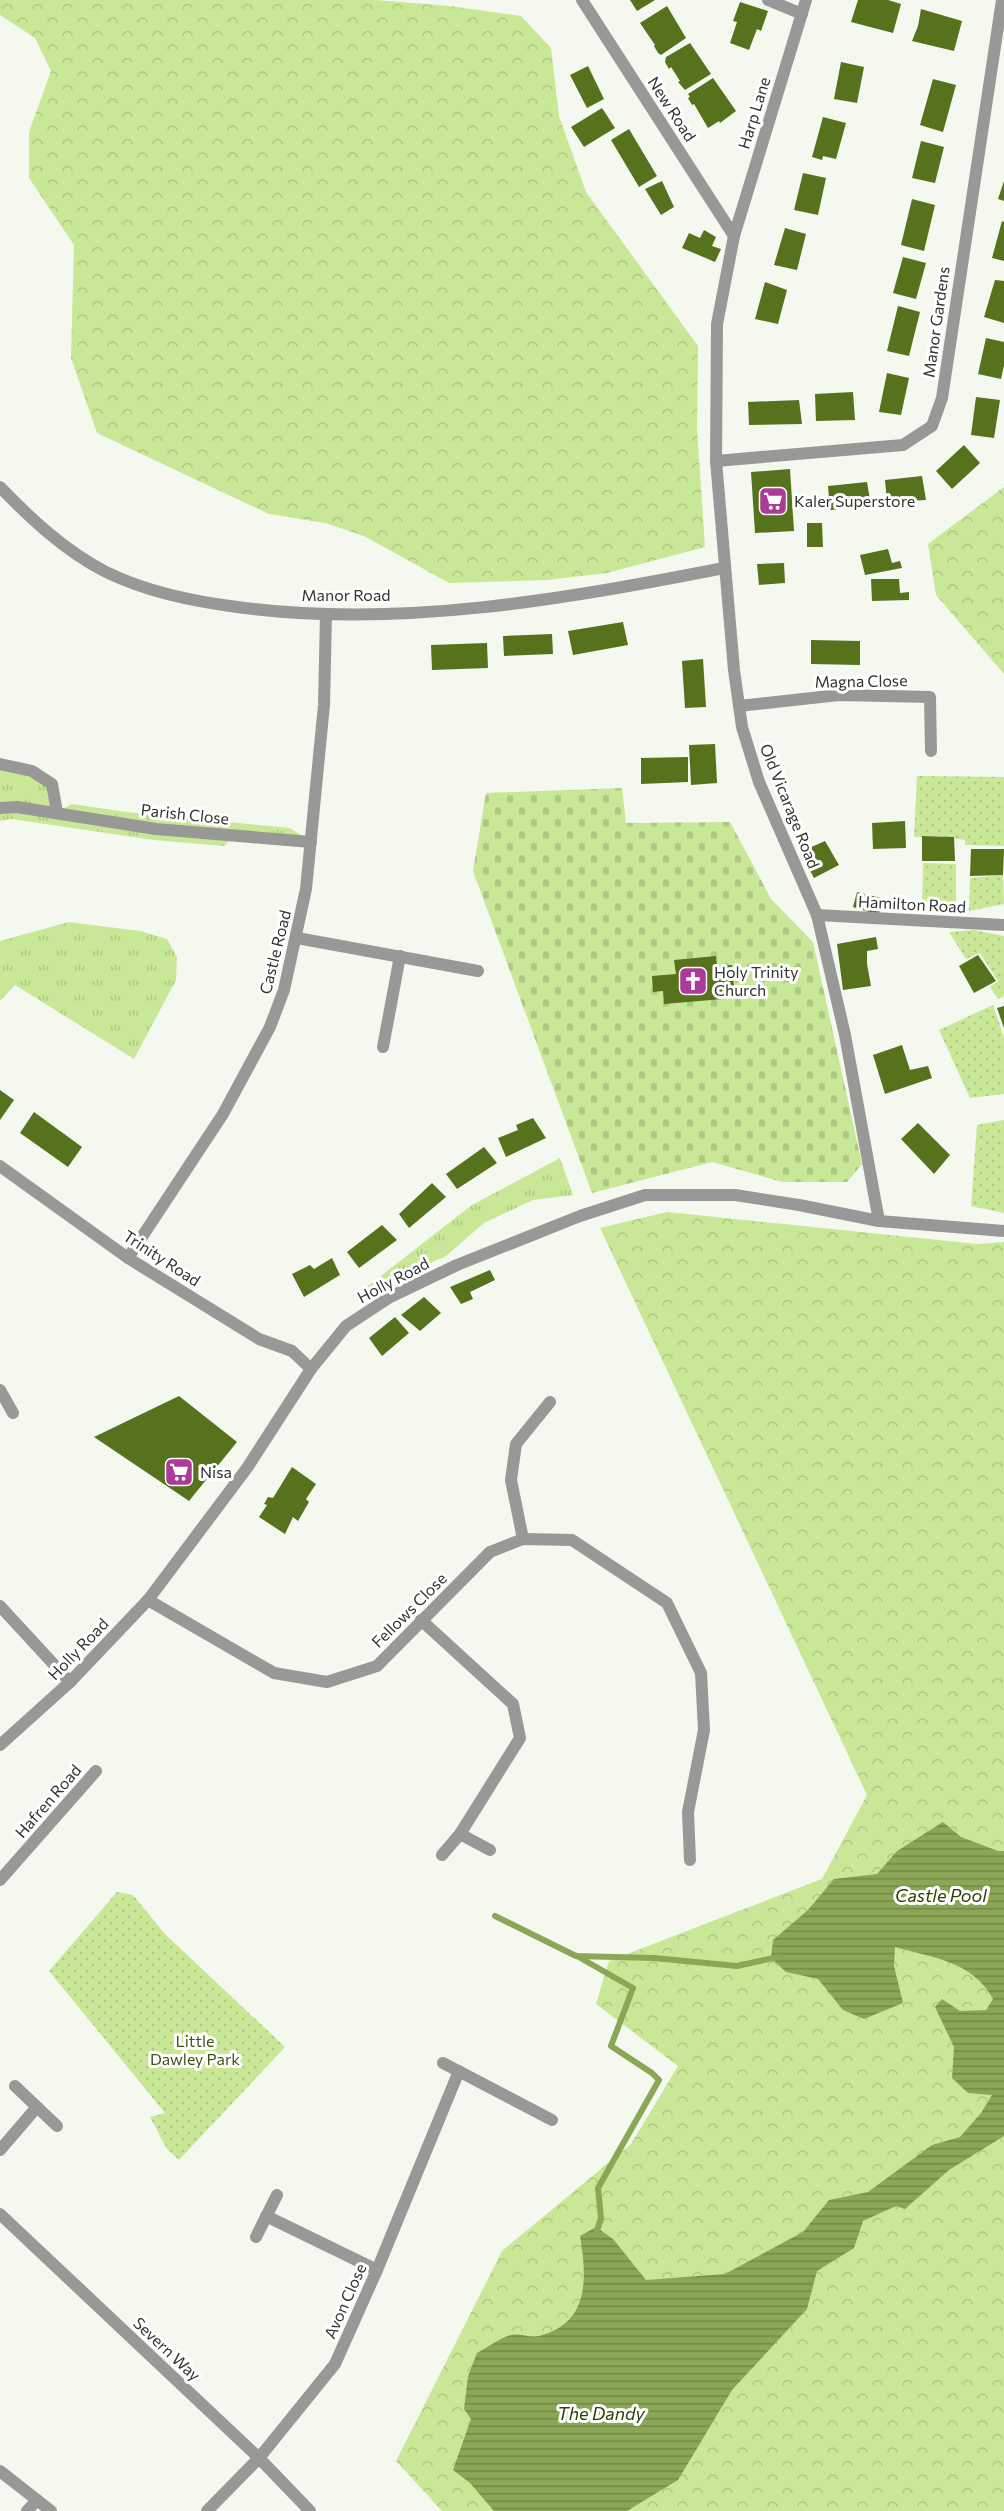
<svg xmlns="http://www.w3.org/2000/svg" width="1004" height="2511" viewBox="0 0 1004 2511" font-family="Commissioner,sans-serif">
<style>
.grass{fill:url(#grass-tufts)}
.forest{fill:url(#forest-crowns)}
.cemetery{fill:url(#cemetery-stones)}
.park{fill:url(#park-dots)}
.water{fill:url(#water-rules)}
.lines{fill:none;stroke-linecap:round;stroke-linejoin:round}
.stream{stroke:#89a755;stroke-width:6}
.building{fill:#57721c}
.minor{stroke:#989996;stroke-width:12}
.tertiary{stroke:#989996;stroke-width:12}
.labels{text-anchor:middle;stroke-width:6;stroke-linejoin:round;paint-order:stroke}
.street-label{font-size:16px;fill:#323430;stroke:#fff}
.poi-label{font-size:16px;fill:#323430;stroke:#fff;text-anchor:start}
.park-label{font-size:16px;fill:#3e5216;stroke:#fff}
.water-label{font-size:18px;font-style:italic;fill:#2d3f00;stroke:#fff}
</style>
<defs>
<pattern id="grass-tufts" width="24" height="20" patternUnits="userSpaceOnUse" patternTransform="scale(1.5)"><rect width="24" height="20" fill="#c9e897"/><path d="M3 7l-1-3M5 7V3M7 7l1-3M15 17l-1-3M17 17v-4M19 17l1-3" fill="none" stroke="#adc882"/></pattern>
<pattern id="forest-crowns" width="20" height="18" patternUnits="userSpaceOnUse" patternTransform="scale(1.5)"><rect width="20" height="18" fill="#c9e897"/><path d="M2 6a3 3 0 1 1 6 0M12 15a3 3 0 1 1 6 0" fill="none" stroke="#adc882"/></pattern>
<pattern id="cemetery-stones" width="16" height="16" patternUnits="userSpaceOnUse" patternTransform="scale(1.5)"><rect width="16" height="16" fill="#c9e897"/><path d="M2 7V4a2 2 0 0 1 4 0v3zM10 15v-3a2 2 0 0 1 4 0v3z" fill="#adc882"/></pattern>
<pattern id="park-dots" width="8" height="8" patternUnits="userSpaceOnUse" patternTransform="scale(1.5)"><rect width="8" height="8" fill="#c9e897"/><path d="M2 2h.1M6 6h.1" fill="none" stroke="#adc882" stroke-width="1.8" stroke-linecap="round"/></pattern>
<pattern id="water-rules" width="6" height="5" patternUnits="userSpaceOnUse" patternTransform="scale(1.5)"><rect width="6" height="5" fill="#89a755"/><path d="M0 2.5h6" fill="none" stroke="#718947"/></pattern>
</defs>
<rect width="100%" height="100%" fill="#f4f8ef"/>
<g class="grass">
<path d="M0,764L52,784L57,812L72,804L127,812L290,828L311,842L235,836L224,846L154,840L11,819L0,821Z"/>
<path d="M69,922L140,931L167,939L177,957L176,980L134,1059L15,985L0,1001V941Z"/>
<path d="M560,1158L573,1195L533,1200L484,1223L446,1256L396,1279L364,1289L472,1205Z"/>
</g>
<g class="forest">
<path d="M0,0H375L450,6L521,16L551,48L559,116L586,192L698,346L697,428L705,547L607,573L548,580L449,583L364,536L325,523L269,514L97,433L71,358L74,245L29,178V132L51,71L35,38L0,15Z"/>
<path d="M1004,487V674L936,595L928,544Z"/>
<path d="M667,1212L977,1244L1004,1242V2511H442L396,2461L502,2251L631,2144L678,2066L596,2004L609,1961L822,1879L867,1795L600,1228Z"/>
</g>
<path class="cemetery" d="M622,788L626,823L730,822L771,899L813,942L862,1164L847,1182H782L712,1162L592,1193L473,871L486,793Z"/>
<g class="park">
<path d="M917,776L1004,777V846L965,845V840L940,836L914,837Z"/>
<path d="M923,863L956,864V907L922,908Z"/>
<path d="M1003,875L1004,904L969,911L970,878Z"/>
<path d="M974,930L1004,936V996L998,999L990,987L998,981L980,953L966,959L949,932Z"/>
<path d="M993,1005L1004,1037V1094L970,1098L939,1030Z"/>
<path d="M1004,1120V1213L971,1206L977,1125Z"/>
<path d="M117,1892L133,1895L165,1934L285,2047L179,2160L167,2149L150,2117L165,2113L49,1971Z"/>
</g>
<path class="water" d="M943,1822L961,1837L998,1851H1004V2136L949,2170L905,2209L896,2206L863,2221L854,2248L817,2271L807,2309L732,2390L678,2480L627,2511H494L470,2483L453,2470L471,2419L464,2409L468,2376L477,2353C488,2347 500,2338 511,2335C520,2333 530,2338 539,2336C590,2323 587,2278 580,2236L596,2227L613,2239L646,2280L725,2274L803,2232L829,2200L868,2192L932,2145L960,2137L981,2113L992,2095L968,2093L952,2078L954,2047L935,2007L942,1999L960,2011L986,2010L993,1999C972,1961 934,1958 895,1947L894,1966L903,2003L864,2019L843,2010L818,1979L786,1972L771,1958L773,1940L808,1910L834,1879L877,1874L897,1851Z"/>
<g class="lines">
<g class="stream">
<path d="M495,1916L576,1956L654,1958L737,1966L778,1957"/>
<path d="M577,1956L633,1988L611,2046L652,2073L659,2080L598,2188L601,2218L596,2234"/>
</g>
</g>
<g class="building">
<path d="M630,0H655L637,11Z"/>
<path d="M858,0H888L901,4L893,33L851,22Z"/>
<path d="M740,2L768,11L761,31L757,29L749,50L730,43L737,22L733,21Z"/>
<path d="M667,6L686,38L661,55L658,53L654,46L655,45L640,23Z"/>
<path d="M921,9L962,21L954,51L912,41L918,26Z"/>
<path d="M690,43L711,74L685,90L678,82L680,81L671,67L669,69L665,62L666,57Z"/>
<path d="M841,62L864,67L857,103L834,99Z"/>
<path d="M588,66L604,99L587,108L570,75Z"/>
<path d="M713,78L736,111L720,123L719,121L708,128L694,104L692,105L688,98L690,97L688,94Z"/>
<path d="M933,79L956,85L943,132L920,125Z"/>
<path d="M602,108L615,128L584,147L571,127Z"/>
<path d="M823,117L846,123L836,159L823,156L822,160L812,157Z"/>
<path d="M629,129L657,176L639,187L611,140Z"/>
<path d="M921,141L944,147L935,183L912,178Z"/>
<path d="M803,173L826,178L818,215L794,210Z"/>
<path d="M662,181L674,207L661,215L645,189Z"/>
<path d="M1004,181V201L998,199Z"/>
<path d="M912,199L935,205L924,251L901,245Z"/>
<path d="M1002,221L1004,222V261L992,258Z"/>
<path d="M785,228L806,234L797,270L774,265Z"/>
<path d="M704,230L716,237L712,246L721,249L715,262L682,248L689,233L700,238Z"/>
<path d="M903,257L926,263L916,299L893,293Z"/>
<path d="M995,280L1004,281V323L984,317Z"/>
<path d="M765,282L787,290L778,324L755,319Z"/>
<path d="M898,306L920,312L909,356L887,351Z"/>
<path d="M986,338L1004,342V365L1001,379L978,374Z"/>
<path d="M887,373L909,378L901,415L879,412Z"/>
<path d="M853,392L855,420L816,421L815,394Z"/>
<path d="M976,397L1000,400L994,438L971,435Z"/>
<path d="M799,400L802,424L749,425L748,402Z"/>
<path d="M964,445L980,463L952,489L936,471Z"/>
<path d="M790,469L794,531L755,533L751,472Z"/>
<path d="M922,476L926,500L887,502L885,480Z"/>
<path d="M867,482L871,506L830,510L828,486Z"/>
<path d="M807,523H822L823,547H807Z"/>
<path d="M888,549L892,563L900,561L902,568L865,575L860,555Z"/>
<path d="M784,563L785,583L759,585L757,564Z"/>
<path d="M871,579H899L900,593L909,592V600L872,601Z"/>
<path d="M623,622L628,645L573,655L568,631Z"/>
<path d="M552,634L553,654L504,656L503,636Z"/>
<path d="M811,640L860,641V665L811,664Z"/>
<path d="M487,643L488,668L432,670L431,645Z"/>
<path d="M703,659L706,707L685,708L682,661Z"/>
<path d="M715,744L717,783L691,785L689,745Z"/>
<path d="M688,757V782L641,784V758Z"/>
<path d="M905,821L906,848L873,849L872,823Z"/>
<path d="M922,836L954,837L955,861H922Z"/>
<path d="M825,841L839,865L814,878L800,852Z"/>
<path d="M971,849H1004L1003,875L970,876Z"/>
<path d="M857,892L885,899L878,915L853,907Z"/>
<path d="M876,937L878,949L867,951V964L871,986L843,990L837,944Z"/>
<path d="M978,955L996,981L974,993L959,966Z"/>
<path d="M716,956L717,966L732,965L734,986L722,987L723,999L664,1004L663,991L653,992L652,976L676,974L674,960Z"/>
<path d="M1004,1006V1028L997,1008Z"/>
<path d="M902,1045L910,1070L928,1066L932,1078L885,1094L873,1055Z"/>
<path d="M0,1090L14,1100L0,1120Z"/>
<path d="M34,1112L82,1147L68,1167L20,1133Z"/>
<path d="M533,1118L546,1138L506,1157L498,1138L518,1130L516,1125Z"/>
<path d="M918,1123L950,1155L934,1174L901,1139Z"/>
<path d="M484,1147L497,1163L457,1189L446,1174Z"/>
<path d="M432,1183L446,1197L409,1228L399,1214Z"/>
<path d="M382,1225L397,1240L359,1268L347,1252Z"/>
<path d="M332,1258L340,1275L304,1297L292,1274L310,1265L314,1269Z"/>
<path d="M490,1270L495,1280L470,1292L473,1299L461,1304L450,1287Z"/>
<path d="M424,1297L441,1313L420,1331L401,1315Z"/>
<path d="M395,1317L409,1333L382,1356L369,1338Z"/>
<path d="M179,1396L237,1442L189,1501L94,1437Z"/>
<path d="M292,1467L316,1484L306,1499L309,1502L298,1521L293,1517L285,1534L259,1517L267,1505L264,1504L268,1497L273,1498Z"/>
</g>
<g class="lines">
<g class="minor">
<path d="M582,0L734,236"/>
<path d="M768,0L802,14"/>
<path d="M806,0L734,236L717,324L716,461L734,670L742,727L759,782L817,915L845,1035L879,1221"/>
<path d="M716,461L903,445L932,426L942,398L1002,0"/>
<path d="M0,487C31,519 65,551 106,572C147,592 192,601 237,607C399,629 565,599 724,568"/>
<path d="M739,706L839,695L930,697L931,751"/>
<path d="M0,764L32,771L52,784L57,812"/>
<path d="M0,808L17,807L156,829L311,842"/>
<path d="M817,915L1004,925"/>
<path d="M297,938L478,971"/>
<path d="M383,1047L400,956"/>
<path d="M0,1166L128,1258L259,1339L292,1351L311,1369"/>
<path d="M128,1258L223,1114L270,1027L284,990L306,889L324,705L326,614"/>
<path d="M0,1390L13,1413"/>
<path d="M523,1539L511,1480L516,1444L550,1402"/>
<path d="M148,1600L274,1673L327,1682L377,1666L490,1552L523,1539L572,1540L667,1603L701,1673L704,1730L688,1812L690,1860"/>
<path d="M0,1606L70,1682"/>
<path d="M421,1620L513,1704L520,1738L460,1834L442,1855"/>
<path d="M460,1834L490,1850"/>
<path d="M0,1880L96,1771"/>
<path d="M443,2063L552,2120"/>
<path d="M15,2086L57,2126"/>
<path d="M0,2150L37,2107"/>
<path d="M0,2214L259,2458L310,2511"/>
<path d="M266,2216L377,2270"/>
<path d="M256,2237L277,2195"/>
<path d="M0,2471L51,2511"/>
<path d="M27,2511L37,2500"/>
<path d="M207,2511L259,2458L335,2364L377,2270L459,2071"/>
</g>
<path class="tertiary" d="M0,1745L70,1682L148,1600L247,1468L311,1369L346,1326L390,1297L457,1265L580,1216L645,1195H735L799,1205L879,1221L1004,1231"/>
</g>
<defs>
<g id="supermarket-square" transform="scale(1.5)"><rect x="-9" y="-9" width="18" height="18" rx="4" fill="#ab3b97" stroke="#fff"/><path d="M-6-5.5h2.5l.6 2H6L4.5 2H-2.5L-4.4-4H-6ZM-1.5 3.2a1.3 1.3 0 1 0 .1 0ZM3 3.2a1.3 1.3 0 1 0 .1 0Z" fill="#fff"/></g>
<g id="church-square" transform="scale(1.5)"><rect x="-9" y="-9" width="18" height="18" rx="4" fill="#ab3b97" stroke="#fff"/><path d="M-1.2-6h2.4v3.5h3.3v2.4h-3.3V6h-2.4V-.1h-3.3v-2.4h3.3Z" fill="#fff"/></g>
</defs>
<g fill-rule="evenodd">
<use href="#supermarket-square" x="773" y="501"/>
<use href="#church-square" x="693" y="981"/>
<use href="#supermarket-square" x="179" y="1472"/>
</g>
<g class="labels">
<g class="street-label">
<text transform="translate(672 109) rotate(57)" y="6">New Road</text>
<text transform="translate(754 113) rotate(-73)" y="6">Harp Lane</text>
<text transform="translate(936 322) rotate(-82)" y="6">Manor Gardens</text>
<text x="346" y="601">Manor Road</text>
<text transform="translate(861 681) rotate(-1)" y="6">Magna Close</text>
<text transform="translate(790 806) rotate(68)" y="6">Old Vicarage Road</text>
<text transform="translate(185 814) rotate(6)" y="6">Parish Close</text>
<text transform="translate(912 904) rotate(3)" y="6">Hamilton Road</text>
<text transform="translate(275 952) rotate(-76)" y="6">Castle Road</text>
<text transform="translate(162 1258) rotate(33)" y="6">Trinity Road</text>
<text transform="translate(393 1280) rotate(-28)" y="6">Holly Road</text>
<text transform="translate(409 1610) rotate(-45)" y="6">Fellows Close</text>
<text transform="translate(78 1649) rotate(-46)" y="6">Holly Road</text>
<text transform="translate(48 1801) rotate(-49)" y="6">Hafren Road</text>
<text transform="translate(345 2301) rotate(-66)" y="6">Avon Close</text>
<text transform="translate(167 2349) rotate(43)" y="6">Severn Way</text>
</g>
<g class="poi-label">
<text x="794" y="507">Kaler Superstore</text>
<text x="714" y="978">Holy Trinity<tspan x="714" dy="18">Church</tspan></text>
<text x="200" y="1478">Nisa</text>
</g>
<g class="park-label">
<text x="195" y="2047">Little<tspan x="195" dy="18">Dawley Park</tspan></text>
</g>
<g class="water-label">
<text x="941" y="1902">Castle Pool</text>
<text x="601" y="2420">The Dandy</text>
</g>
</g>
</svg>
